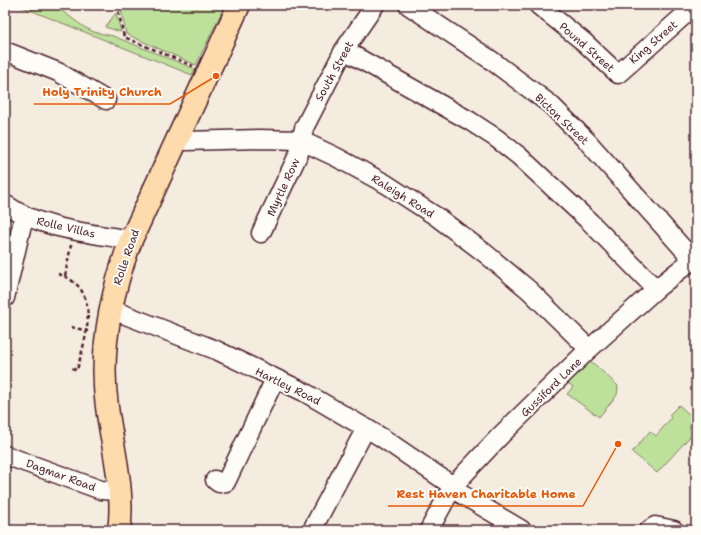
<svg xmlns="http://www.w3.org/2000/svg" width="701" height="535" viewBox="0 0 701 535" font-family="'Shantell Sans',sans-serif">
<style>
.green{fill:#bde19b;stroke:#848063}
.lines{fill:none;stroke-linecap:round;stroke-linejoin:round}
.minor-casing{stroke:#4a1f2b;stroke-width:21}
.major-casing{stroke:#4a1f2b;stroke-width:25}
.path{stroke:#4a1f2b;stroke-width:2.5;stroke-dasharray:4 3;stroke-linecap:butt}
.minor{stroke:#fdfcf7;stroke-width:18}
.major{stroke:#fedbac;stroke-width:22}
.labels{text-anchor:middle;stroke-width:4;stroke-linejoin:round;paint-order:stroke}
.street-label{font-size:11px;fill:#4a1f2b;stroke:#fdfcf7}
.leader{fill:none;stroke:#e8590c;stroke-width:1.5}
.callout-dot{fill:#e8590c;stroke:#fdfcf7;stroke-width:1.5}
.callout-label{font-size:12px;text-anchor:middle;font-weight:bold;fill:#e8590c;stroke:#fdfcf7;stroke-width:4;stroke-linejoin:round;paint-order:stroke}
</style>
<rect width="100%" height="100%" fill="#f5ece0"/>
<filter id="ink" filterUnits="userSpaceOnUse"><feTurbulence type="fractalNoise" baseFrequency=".025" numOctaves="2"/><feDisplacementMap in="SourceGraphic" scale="8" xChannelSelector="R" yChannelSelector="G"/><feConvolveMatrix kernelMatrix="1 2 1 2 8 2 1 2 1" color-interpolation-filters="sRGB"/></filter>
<g filter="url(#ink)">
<g class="green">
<path d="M17,5H54L84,27L94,32L113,36L195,69L192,75Z"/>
<path d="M120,5H225L196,65L126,34Z"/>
<path d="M116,13L121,32L105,27Z"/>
<path d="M589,362L593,363L618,386L617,395L599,417L567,394L573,387L568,383Z"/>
<path d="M679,405L695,420L689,427L695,431L657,473L632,452L650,431L656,436L671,418L669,415Z"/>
</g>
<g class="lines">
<g class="minor-casing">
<g id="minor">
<path d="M408,5L491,60L551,105L587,141L696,263"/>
<path d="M538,5L584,42L618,74L689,11"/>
<path d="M344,50L470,121L496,138L519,156L590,222L656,289"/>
<path d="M5,51L58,72L106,100"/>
<path d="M176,140L185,141L259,139L300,140L336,157L386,184L437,217L486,254L529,290L589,349"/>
<path d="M5,204C40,229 89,233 131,240"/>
<path d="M261,233L299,153L304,128L344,50L375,5"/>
<path d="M5,298L24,216"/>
<path d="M110,309L216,350L304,392L381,437L453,486"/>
<path d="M5,455L101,490L118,491"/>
<path d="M215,480L219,483L226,482L275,379"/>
<path d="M451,488L522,530"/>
<path d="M314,526L366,428"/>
<path d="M429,530L453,486L500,436L587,351L656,289L692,260"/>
<path d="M649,530L655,526L674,530"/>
</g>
</g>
<g class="major-casing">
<path id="major" d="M119,530C125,491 112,445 107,407C99,350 111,293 131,240L239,5"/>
</g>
<g class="path">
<path d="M117,5L124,37L193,66"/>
<path d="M58,274C103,288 86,336 77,370L72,368"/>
<path d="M65,276L71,245"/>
<path d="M71,327L88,331"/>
</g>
<use href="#minor" class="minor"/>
<use href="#major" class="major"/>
</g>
</g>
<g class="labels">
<g class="street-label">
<text transform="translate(653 42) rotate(-41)" y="4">King Street</text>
<text transform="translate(587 47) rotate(41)" y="4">Pound Street</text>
<text transform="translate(334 71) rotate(-61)" y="4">South Street</text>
<text transform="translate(562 119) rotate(43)" y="4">Bicton Street</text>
<text transform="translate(283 187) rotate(-65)" y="4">Myrtle Row</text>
<text transform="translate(403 196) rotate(32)" y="4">Raleigh Road</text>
<text transform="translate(66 227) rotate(13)" y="4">Rolle Villas</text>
<text transform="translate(126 257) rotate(-71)" y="4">Rolle Road</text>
<text transform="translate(288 386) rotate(26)" y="4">Hartley Road</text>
<text transform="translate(551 387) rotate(-44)" y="4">Gussiford Lane</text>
<text transform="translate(61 475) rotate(20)" y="4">Dagmar Road</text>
</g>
</g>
<path class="leader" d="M216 76L170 104H34M618 444L583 506H388"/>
<g class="callout-dot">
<circle cx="216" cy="76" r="4"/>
<circle cx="618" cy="444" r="4"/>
</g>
<g class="callout-label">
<text x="102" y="96">Holy Trinity Church</text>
<text x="486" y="498">Rest Haven Charitable Home</text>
</g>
<rect width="701" height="535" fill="none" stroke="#fdfcf7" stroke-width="20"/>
<rect x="10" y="10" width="681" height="515" fill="none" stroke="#4a1f2b" stroke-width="1.5" filter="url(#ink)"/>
</svg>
